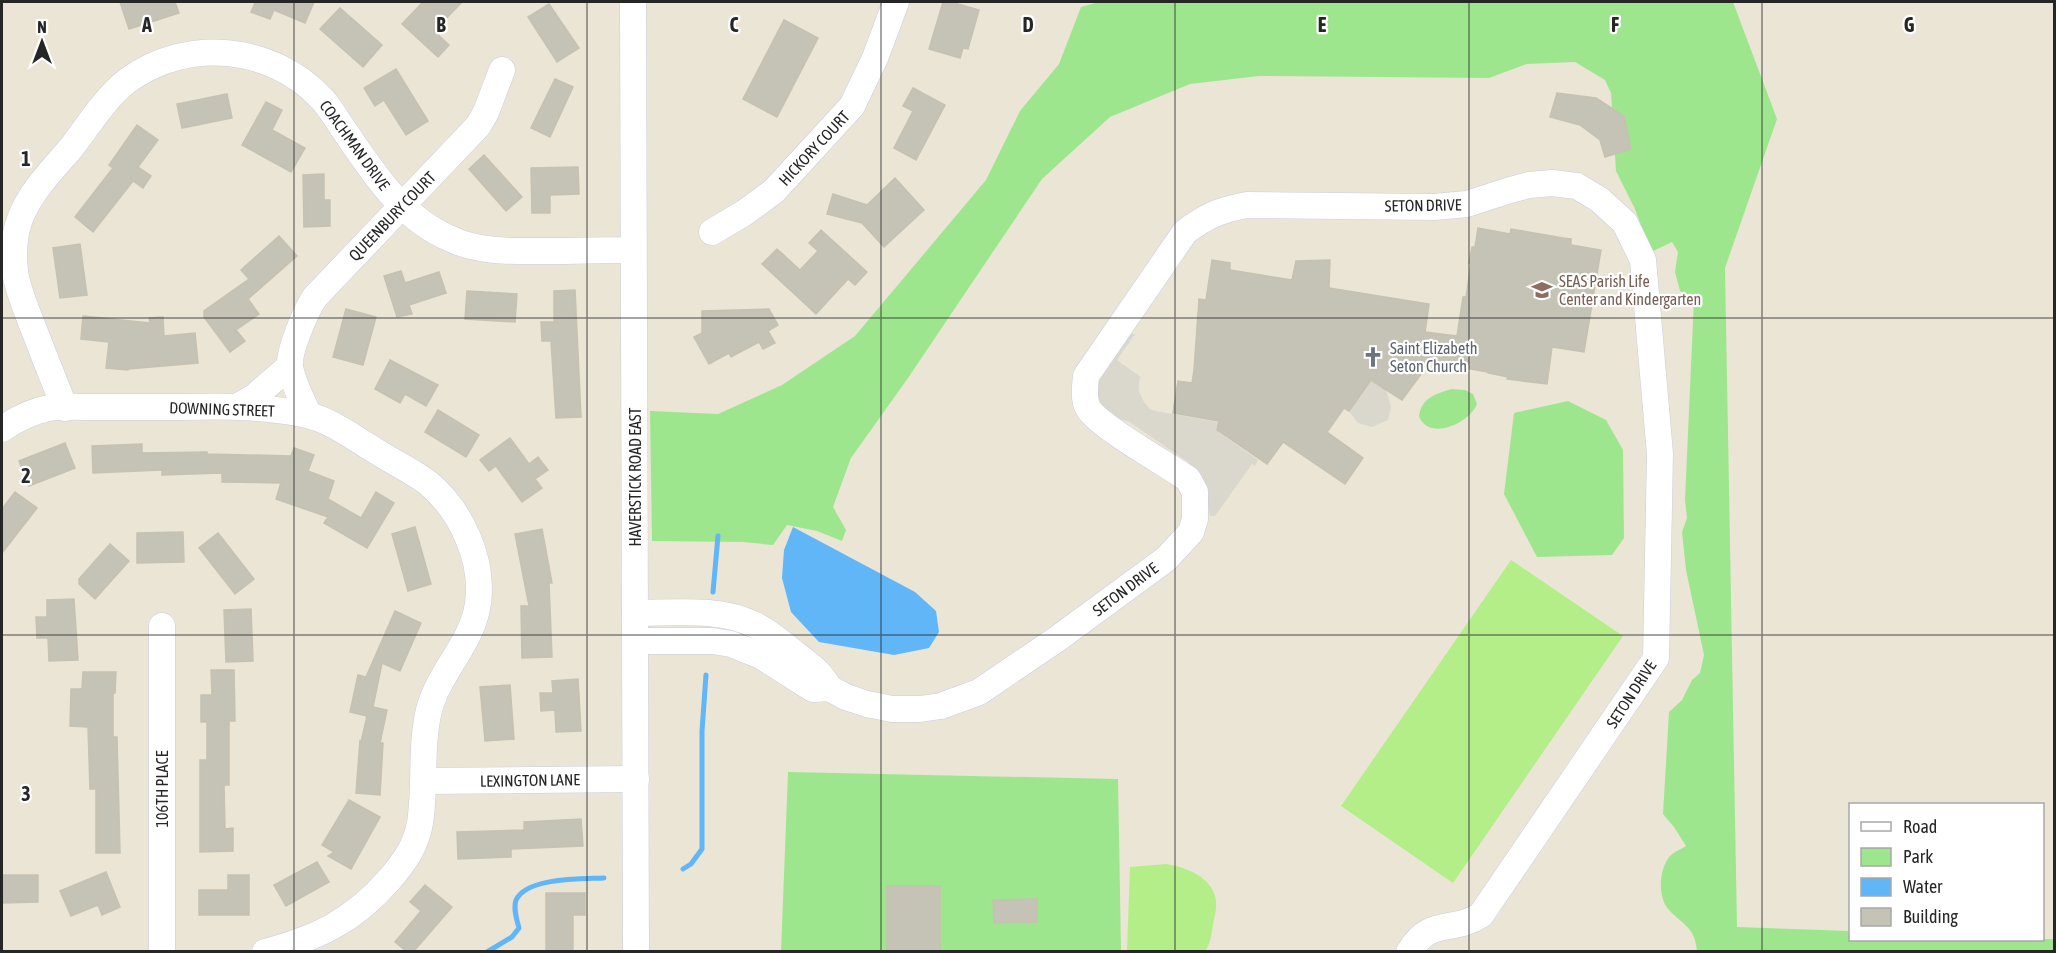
<svg xmlns="http://www.w3.org/2000/svg" width="2056" height="953" viewBox="0 0 2056 953" font-family="'Asap Condensed',sans-serif">
<style>
.green{fill:#9ee68e}
.pitch{fill:#b3ee89}
.plaza{fill:#dad8cd}
.water{fill:#60b6f6}
.lines{fill:none;stroke-linecap:round;stroke-linejoin:round}
.stream{stroke:#60b6f6;stroke-width:5}
.building{fill:#c5c2b6;stroke:#c6c1b0;stroke-width:1.5}
.minor-casing{stroke:#cccce1;stroke-width:27}
.minor{stroke:#fff;stroke-width:26}
.grid{fill:none;stroke:#262626;stroke-width:1.5;stroke-opacity:0.55}
.labels{text-anchor:middle;stroke-width:4.5;stroke-linejoin:round;paint-order:stroke}
.street-label{font-size:16px;fill:#262626;stroke:#fff}
.education-label{font-size:16px;fill:#785e54;stroke:#fff;text-anchor:start}
.worship-label{font-size:16px;fill:#5b616d;stroke:#fff;text-anchor:start}
.grid-label{font-size:20px;text-anchor:middle;font-weight:bold;fill:#262626;stroke:#fff;stroke-width:4.5;stroke-linejoin:round;paint-order:stroke}
</style>
<rect width="100%" height="100%" fill="#ebe5d6"/>
<g class="green">
<path d="M1099,2H1733L1777,119L1725,268L1737,927L1850,931V940L2054,939V951H1697C1695,927 1683,925 1669,910C1657,897 1659,869 1670,856C1674,852 1681,849 1686,846L1674,827L1663,814L1669,712L1682,700L1692,680L1700,673L1704,655L1686,570L1682,532L1687,518L1685,500L1694,299L1680,291L1675,272L1678,252L1672,242L1651,252L1635,209L1616,171L1611,93L1605,80L1575,62L1527,64L1489,78L1259,76L1190,84L1110,117L1042,179L908,378L851,458L833,507L846,530L842,541L817,531L787,525L773,545L743,542L652,541L650,411L718,414L782,385L855,336L986,180L1020,111L1059,64L1081,7Z"/>
<path d="M1452,389L1465,390L1473,394L1477,404C1470,423 1428,442 1419,416C1421,398 1437,393 1452,389Z"/>
<path d="M1568,401L1606,420L1623,450L1624,538L1612,555L1537,557L1504,494L1514,413Z"/>
<path d="M788,772L1118,779L1121,951L781,952Z"/>
</g>
<g class="pitch">
<path d="M1511,560L1623,636L1453,883L1341,806Z"/>
<path d="M1166,864C1186,867 1214,878 1216,901C1217,909 1214,918 1213,925C1211,935 1211,943 1205,951L1129,952L1127,950L1130,867Z"/>
</g>
<g class="plaza">
<path d="M1123,334H1135L1117,360L1141,377L1139,381V391L1144,402L1150,409L1156,411L1218,422L1217,431L1258,460L1255,466L1252,464L1215,516H1210L1205,489L1197,473L1188,462L1128,421L1112,419L1102,412L1094,389Z"/>
<path d="M1364,375L1386,389L1391,407L1388,420L1372,427L1358,423L1349,411L1368,384Z"/>
</g>
<path class="water" d="M793,527L915,592L936,611L939,632L929,648L894,655L819,642L791,612L782,578L784,550Z"/>
<g class="lines">
<g class="stream">
<path d="M713,592L718,536"/>
<path d="M683,869L691,864L702,849V731L706,675"/>
<path d="M487,952L512,937L519,928C517,920 513,909 516,900C527,877 583,879 604,878"/>
</g>
</g>
<g class="building">
<path d="M120,2H175L179,13L129,29Z"/>
<path d="M253,2H314L305,23L274,10L270,19L251,12L255,3Z"/>
<path d="M423,2H462L434,31L449,45L438,57L402,24Z"/>
<path d="M943,2H951L979,10L968,49L963,48L960,58L929,49Z"/>
<path d="M549,4L579,48L557,62L528,17Z"/>
<path d="M340,8L382,45L363,67L320,29Z"/>
<path d="M784,20L818,38L777,117L743,99Z"/>
<path d="M396,69L428,121L406,135L384,100L375,106L364,88Z"/>
<path d="M555,79L573,87L550,137L531,128Z"/>
<path d="M913,88L945,105L916,160L894,148L913,111L903,106Z"/>
<path d="M1557,93L1596,98L1624,116L1631,149L1605,157L1600,140L1580,125L1550,117Z"/>
<path d="M227,94L232,118L182,128L177,104Z"/>
<path d="M266,102L282,110L272,130L305,148L291,172L242,145Z"/>
<path d="M137,125L158,140L138,167L151,176L143,188L133,181L93,232L75,217L113,168L109,165Z"/>
<path d="M484,155L522,197L506,211L469,169Z"/>
<path d="M578,167L579,194L550,195V213H532L531,168Z"/>
<path d="M324,174V200H330V226L304,227L303,175Z"/>
<path d="M895,178L924,210L884,247L862,223L827,214L833,194L867,205Z"/>
<path d="M1478,228L1510,234L1511,229L1563,238L1571,239V245L1601,250L1584,352L1552,347L1547,384L1507,379L1508,377L1488,373V372L1430,362L1402,400L1371,380L1349,411L1344,408L1327,432L1363,458L1345,484L1283,442L1267,464L1217,430L1219,421L1173,413L1178,381L1192,383L1194,370L1199,299L1206,300L1212,260L1230,263V270L1292,280L1296,261L1330,260L1329,288L1429,304L1425,332L1457,336L1463,297H1466L1471,263H1469L1472,247H1475Z"/>
<path d="M821,230L867,272L855,285L848,279L816,314L762,264L777,249L800,270L818,251L809,243Z"/>
<path d="M279,236L297,256L248,299L259,314L236,330L245,341L230,352L204,317V311L249,279L241,270Z"/>
<path d="M80,244L87,295L60,298L53,248Z"/>
<path d="M401,271L405,283L439,272L446,293L409,305L412,314L397,317L384,276Z"/>
<path d="M575,290L581,417L556,418L551,341H542L541,322H554V291Z"/>
<path d="M467,291L517,294L515,322L465,319Z"/>
<path d="M346,309L376,317L363,365L333,357Z"/>
<path d="M769,309L778,325L768,331L775,343L763,349L759,342L731,357L729,353L709,364L694,337L702,333V311Z"/>
<path d="M83,316L150,323L149,318L163,317L164,336L195,333L198,363L128,369V370L106,368L109,342L81,339Z"/>
<path d="M390,360L438,385L426,406L405,394L400,403L375,389Z"/>
<path d="M438,410L479,435L466,457L425,432Z"/>
<path d="M510,438L529,464L538,457L548,470L535,479L542,488L522,502L496,466L489,471L480,460Z"/>
<path d="M65,443L75,468L29,486L19,461Z"/>
<path d="M142,444V453L207,452V454L291,456L294,448L314,455L308,471L334,481L328,499L361,518L376,492L394,503L367,548L324,523L328,517L276,499L281,483L222,482V473L162,475V470L93,473L92,446Z"/>
<path d="M15,492L37,508L2,553V509Z"/>
<path d="M415,527L431,584L408,591L392,534Z"/>
<path d="M542,529L552,583H549L552,657L522,658L521,606H529L515,534Z"/>
<path d="M183,532L184,562L137,563V533Z"/>
<path d="M218,533L254,579L235,594L199,548Z"/>
<path d="M110,544L129,561L95,599L79,584V579Z"/>
<path d="M74,599L78,660L49,661L48,638H37L36,617H47V600Z"/>
<path d="M251,609L253,661L226,662L224,610Z"/>
<path d="M395,611L421,623L400,671L382,663L373,707L387,710L380,743H383L380,795L356,793L360,741L361,742L367,716L350,712L358,675L366,677Z"/>
<path d="M211,670H234L235,721H229V785H224L225,829L233,828V851L200,852V760H207V722H201V695H212Z"/>
<path d="M83,672H116L115,693H113V737H117L120,853H96V789H90L88,727L70,726L71,689H82Z"/>
<path d="M578,679L581,731L556,732L555,710L541,711L540,693H553L552,681Z"/>
<path d="M510,685L514,739L485,741L480,687Z"/>
<path d="M349,800L380,817L351,869L328,856L334,852L322,845Z"/>
<path d="M581,819L583,846L511,849V857L458,859L457,832L524,830V822Z"/>
<path d="M317,862L329,882L286,906L274,885Z"/>
<path d="M106,872L120,907L102,915L98,905L71,916L60,891Z"/>
<path d="M2,875H38V902L2,903Z"/>
<path d="M228,875H249V915H199V890H228Z"/>
<path d="M425,885L452,907L414,951H406L395,942L421,911L410,902Z"/>
<rect x="887" y="886" width="53" height="65"/>
<path d="M546,893H585V915H573V951H546Z"/>
<path d="M1037,899V922L994,923L993,900Z"/>
</g>
<g class="lines">
<g class="minor-casing">
<g id="minor">
<path d="M633,2L636,952"/>
<path d="M712,232L744,213L774,191L852,106L875,58L896,2"/>
<path d="M238,406L254,397L290,366"/>
<path d="M65,408C53,379 42,350 31,322C25,306 17,288 15,271C13,253 14,235 20,219C30,192 53,169 71,148C88,126 105,98 127,81C186,37 271,45 321,98C330,107 337,120 344,130C373,172 401,218 451,239C481,253 514,251 546,251C575,251 604,250 633,250"/>
<path d="M309,415C302,401 293,383 290,367C288,352 306,310 315,297L478,126L486,112L502,70"/>
<path d="M2,429C15,420 33,411 49,408C63,406 80,407 95,407C124,407 154,407 183,407C224,406 266,406 307,415C330,420 351,436 371,448C389,460 411,470 428,483C461,510 484,560 478,603C473,643 439,671 429,710C420,748 426,785 420,823C416,846 404,863 388,881C353,921 317,938 265,952"/>
<path d="M635,613C674,613 719,607 755,625C769,632 781,642 793,652C808,664 820,671 829,688"/>
<path d="M162,626V952"/>
<path d="M636,641H713L731,644L761,656L813,689L829,688L846,697L867,704L892,709H920L941,706L979,692L1057,639L1166,559L1191,532L1195,519V492L1188,479C1168,465 1098,426 1088,408C1083,398 1085,387 1086,376L1185,232C1206,216 1220,210 1247,205L1434,207L1467,204L1507,191L1529,185L1552,183L1577,186L1600,200L1625,223L1643,260L1660,454L1656,658L1481,915C1452,934 1431,916 1409,952"/>
<path d="M424,781L636,779"/>
</g>
</g>
<use href="#minor" class="minor"/>
</g>
<path class="grid" d="M294,2V952M587,2V952M881,2V952M1175,2V952M1469,2V952M1762,2V952M2,318H2054M2,635H2054"/>
<defs>
<g id="school-bare" transform="scale(1.62)"><path d="M0-5L7-2L0 1L-7-2ZM-4 1L0 2.5L4 1V4Q0 6-4 4Z" fill="#8d6e63" stroke="#fff" stroke-width="2.5" paint-order="stroke"/></g>
<g id="church-bare" transform="scale(1.62)"><path d="M-1.2-6h2.4v3.5h3.3v2.4h-3.3V6h-2.4V-.1h-3.3v-2.4h3.3Z" fill="#6b7280" stroke="#fff" stroke-width="2.5" paint-order="stroke"/></g>
</defs>
<g fill-rule="evenodd">
<use href="#school-bare" x="1542" y="290"/>
<use href="#church-bare" x="1373" y="357"/>
</g>
<g class="labels">
<g class="street-label">
<text transform="translate(355 145) rotate(54)" y="6">COACHMAN DRIVE</text>
<text transform="translate(814 148) rotate(-47)" y="6">HICKORY COURT</text>
<text transform="translate(1423 205) rotate(-1)" y="6">SETON DRIVE</text>
<text transform="translate(392 216) rotate(-46)" y="6">QUEENBURY COURT</text>
<text transform="translate(222 409) rotate(2)" y="6">DOWNING STREET</text>
<text transform="translate(635 477) rotate(-90)" y="6">HAVERSTICK ROAD EAST</text>
<text transform="translate(1125 589) rotate(-37)" y="6">SETON DRIVE</text>
<text transform="translate(1631 694) rotate(-57)" y="6">SETON DRIVE</text>
<text transform="translate(530 780) rotate(-1)" y="6">LEXINGTON LANE</text>
<text transform="translate(162 789) rotate(-90)" y="6">106TH PLACE</text>
</g>
<g class="education-label">
<text x="1559" y="287">SEAS Parish Life<tspan x="1559" dy="18">Center and Kindergarten</tspan></text>
</g>
<g class="worship-label">
<text x="1390" y="354">Saint Elizabeth<tspan x="1390" dy="18">Seton Church</tspan></text>
</g>
</g>
<g class="grid-label">
<text x="147" y="32">A</text>
<text x="441" y="32">B</text>
<text x="734" y="32">C</text>
<text x="1028" y="32">D</text>
<text x="1322" y="32">E</text>
<text x="1615" y="32">F</text>
<text x="1909" y="32">G</text>
<text x="26" y="166">1</text>
<text x="26" y="483">2</text>
<text x="26" y="801">3</text>
</g>
<rect width="2056" height="953" fill="none" stroke="#262626" stroke-width="6"/>
<rect x="1849" y="803" width="195" height="138" fill="#ffffff" stroke="#a8a8a8" stroke-width="1.5"/>
<rect x="1861" y="822" width="30" height="9" fill="#ffffff" stroke="#a8a8a8" stroke-width="1.5"/>
<text x="1903" y="833" font-size="18" fill="#262626">Road</text>
<rect x="1861" y="848" width="30" height="18" fill="#9ee68e" stroke="#a8a8a8" stroke-width="1.5"/>
<text x="1903" y="863" font-size="18" fill="#262626">Park</text>
<rect x="1861" y="878" width="30" height="18" fill="#60b6f6" stroke="#a8a8a8" stroke-width="1.5"/>
<text x="1903" y="893" font-size="18" fill="#262626">Water</text>
<rect x="1861" y="908" width="30" height="18" fill="#c5c2b6" stroke="#a8a8a8" stroke-width="1.5"/>
<text x="1903" y="923" font-size="18" fill="#262626">Building</text>
<g transform="translate(42 42)" stroke="#ffffff" stroke-width="4.5" paint-order="stroke">
<path d="M0-4.5L10 22L0 15L-10 22Z" fill="#262626"/>
<text y="-9" font-size="16" font-weight="bold" text-anchor="middle" fill="#262626">N</text>
</g>
</svg>
